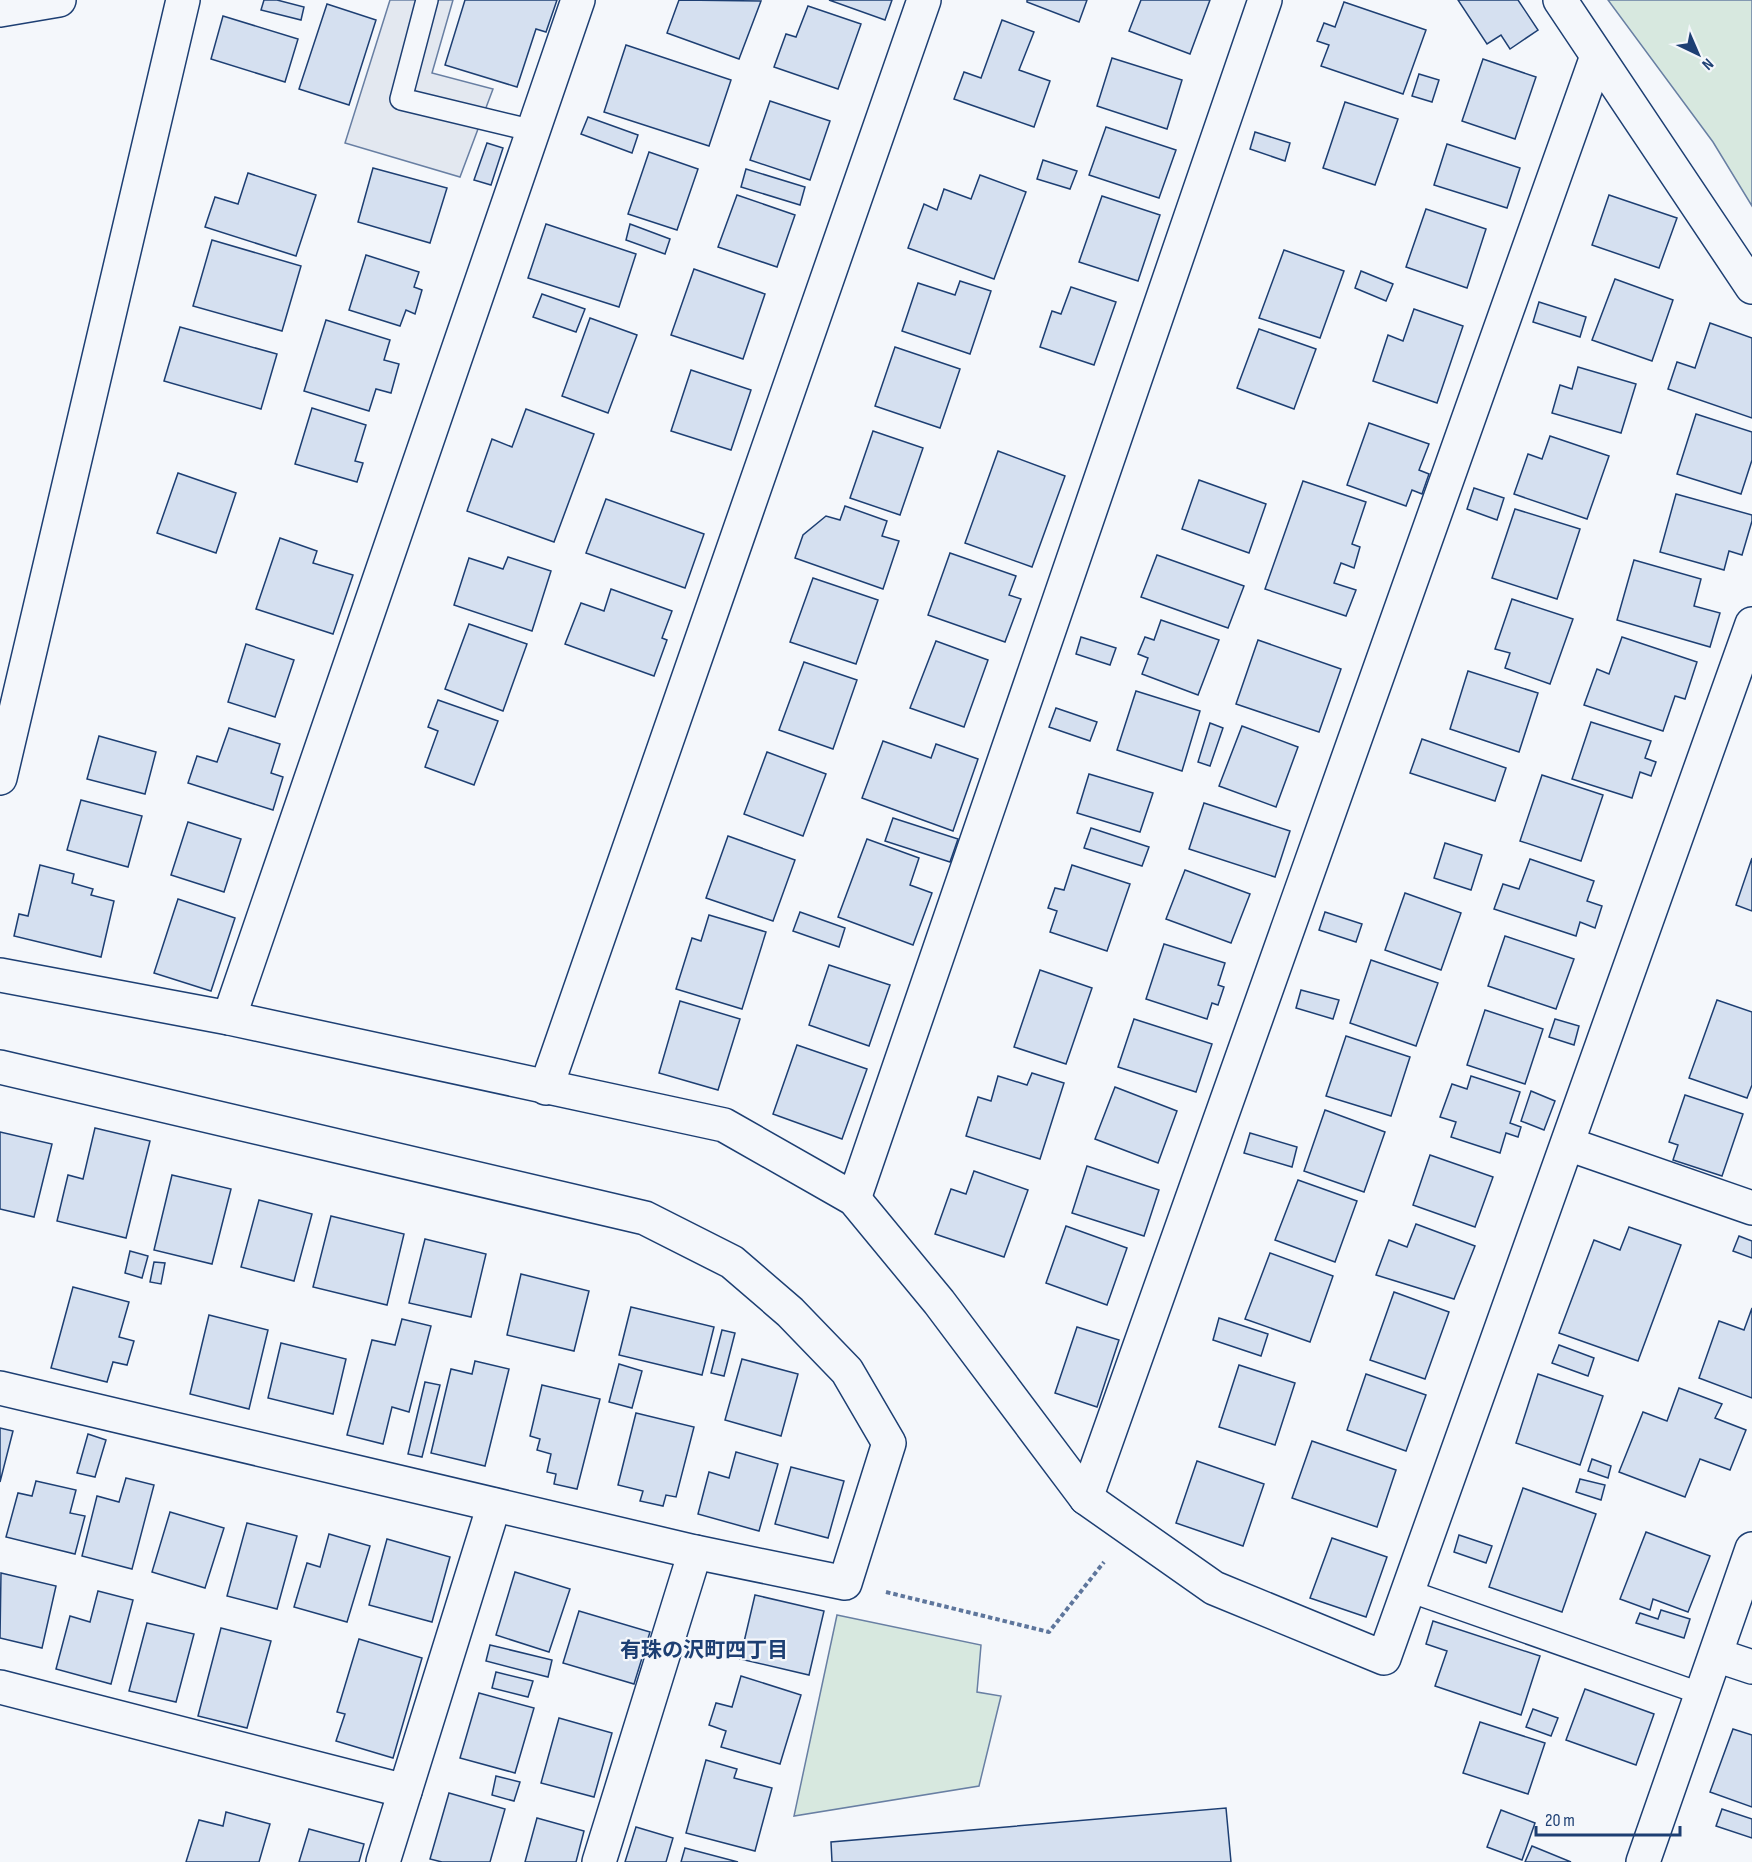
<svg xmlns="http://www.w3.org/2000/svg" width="1752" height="1862" viewBox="0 0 1752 1862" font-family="'Sofia Sans Condensed','Noto Sans JP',sans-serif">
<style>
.green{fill:#d7e8df;stroke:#687fa3;stroke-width:1.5}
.parking{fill:#e3e8f0;stroke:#687fa3;stroke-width:1.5}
.building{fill:#d5e0f0;stroke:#1d3f73;stroke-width:1.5}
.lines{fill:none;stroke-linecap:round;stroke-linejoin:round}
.service-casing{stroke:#1d3f73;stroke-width:24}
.minor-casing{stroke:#1d3f73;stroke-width:36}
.path{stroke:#5e769c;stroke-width:4;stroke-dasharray:4.5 3;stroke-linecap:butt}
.service{stroke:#f4f7fb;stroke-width:21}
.minor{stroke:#f4f7fb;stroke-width:33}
.labels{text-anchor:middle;stroke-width:4.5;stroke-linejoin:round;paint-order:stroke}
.neighbourhood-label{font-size:21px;font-weight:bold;fill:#1d3f73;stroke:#f4f7fb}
</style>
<rect width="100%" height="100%" fill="#f4f7fb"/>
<g class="green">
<path d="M1608,0H1752V206L1713,142Z"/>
<path d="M837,1615L981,1645L977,1692L1001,1696L979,1786L794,1816Z"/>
</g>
<path class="parking" d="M390,0H453L432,73L493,89L460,177L345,143Z"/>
<g class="building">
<path d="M264,0H277L304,7L301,20L261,10Z"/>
<path d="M465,0H557L546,32L536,29L517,87L445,65Z"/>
<path d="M679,0L761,1L739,59L667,33Z"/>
<path d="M829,0H892L885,20Z"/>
<path d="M1027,0H1087L1079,22L1027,2Z"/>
<path d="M1141,0H1210L1190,54L1129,31Z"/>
<path d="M1458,0H1518L1538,30L1510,49L1501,35L1487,44Z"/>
<path d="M1344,2L1426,30L1403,94L1321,66L1329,45L1317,41L1324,23L1335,27Z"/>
<path d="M327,4L376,20L349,105L299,89Z"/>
<path d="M808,6L861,24L838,89L774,67L786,34L796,37Z"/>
<path d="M223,16L298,39L285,82L211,59Z"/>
<path d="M1002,20L1034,32L1019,70L1050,81L1034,127L954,99L964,72L981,78Z"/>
<path d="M626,45L731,80L709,146L604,112Z"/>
<path d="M1112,58L1182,80L1167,129L1097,106Z"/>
<path d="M1483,59L1536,77L1515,139L1462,121Z"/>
<path d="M1419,74L1439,80L1432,102L1412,96Z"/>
<path d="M770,101L830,121L810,180L750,160Z"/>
<path d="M1345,102L1398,119L1375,185L1323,168Z"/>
<path d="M588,117L638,135L632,153L581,134Z"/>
<path d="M1106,127L1176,150L1159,198L1089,175Z"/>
<path d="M1255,132L1290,143L1285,161L1250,149Z"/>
<path d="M487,143L503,148L491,185L474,180Z"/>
<path d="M1447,144L1520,168L1507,208L1434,185Z"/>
<path d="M649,152L698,169L677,230L628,214Z"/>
<path d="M1043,160L1077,171L1070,189L1037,179Z"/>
<path d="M373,168L447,188L430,243L358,222Z"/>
<path d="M746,169L805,187L800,205L741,187Z"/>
<path d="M248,173L316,195L296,256L205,227L215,197L238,204Z"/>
<path d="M980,175L1026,192L994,279L908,248L924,204L937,210L944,189L971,199Z"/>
<path d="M737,195L795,215L777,267L718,247Z"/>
<path d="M1609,195L1677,218L1659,268L1592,245Z"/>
<path d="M1102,196L1160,215L1138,281L1079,262Z"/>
<path d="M1426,209L1486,229L1467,288L1406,267Z"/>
<path d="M546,224L636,254L619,307L528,278Z"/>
<path d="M630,224L670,239L665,254L626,240Z"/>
<path d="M212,240L301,266L282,331L193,306Z"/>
<path d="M1284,250L1344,271L1320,338L1259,318Z"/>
<path d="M366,255L419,272L414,287L422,290L415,314L406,310L400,326L349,310Z"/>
<path d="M694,269L765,294L743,359L671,335Z"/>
<path d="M1361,271L1393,284L1386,301L1355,288Z"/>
<path d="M1615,279L1673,300L1652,361L1592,340Z"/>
<path d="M960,281L991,291L970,354L902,331L918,283L955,295Z"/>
<path d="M1071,287L1116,302L1094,365L1040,347L1052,311L1061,314Z"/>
<path d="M542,294L585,309L576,332L533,317Z"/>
<path d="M1539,302L1586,317L1580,337L1533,322Z"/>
<path d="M1414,309L1463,326L1437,403L1373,381L1388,335L1403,341Z"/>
<path d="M590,318L637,335L608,413L562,396Z"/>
<path d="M326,320L390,340L384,360L399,364L391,393L376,389L369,411L304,391Z"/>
<path d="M1710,323L1752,338V418L1668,389L1677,362L1695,368Z"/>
<path d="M180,327L277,354L261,409L164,381Z"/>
<path d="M1259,329L1316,349L1294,409L1237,388Z"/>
<path d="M895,347L960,369L940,428L875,406Z"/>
<path d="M1578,367L1636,384L1621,433L1552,413L1560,385L1572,389Z"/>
<path d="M691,370L751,390L731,450L671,431Z"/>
<path d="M312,408L366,425L355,461L363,463L357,482L295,464Z"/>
<path d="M526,409L594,434L554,542L467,511L492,439L512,447Z"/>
<path d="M1696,414L1752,432V460L1741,494L1677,474Z"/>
<path d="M1369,423L1429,444L1419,470L1429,474L1422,494L1412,490L1406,506L1347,485Z"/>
<path d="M873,431L923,448L900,515L850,498Z"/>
<path d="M1550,436L1609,456L1587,519L1514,494L1528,454L1542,459Z"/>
<path d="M998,451L1065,476L1032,567L965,543Z"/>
<path d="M178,473L236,493L216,553L157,533Z"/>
<path d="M1199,480L1266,504L1249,553L1182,529Z"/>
<path d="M1303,481L1366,502L1352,544L1360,547L1354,568L1341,563L1334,583L1356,590L1346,616L1265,589Z"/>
<path d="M1474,488L1504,498L1497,520L1467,509Z"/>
<path d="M1676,494L1752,515V521L1742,555L1729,551L1724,570L1660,552Z"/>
<path d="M606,499L704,534L685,588L586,553Z"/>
<path d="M845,506L887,521L882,536L899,541L883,589L795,558L803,535L826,516L840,520Z"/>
<path d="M1515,509L1580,529L1557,599L1492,578Z"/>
<path d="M280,538L317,551L313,563L353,575L333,634L256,609Z"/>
<path d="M950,553L1016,576L1009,595L1021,599L1005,642L928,615Z"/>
<path d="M1157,555L1244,586L1228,628L1141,597Z"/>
<path d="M508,557L551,571L532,631L454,605L469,558L503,569Z"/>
<path d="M1634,560L1701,579L1694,606L1720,613L1710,647L1617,620Z"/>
<path d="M813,578L878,600L856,664L790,642Z"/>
<path d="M611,589L672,611L662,638L667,640L654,676L565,644L581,603L604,611Z"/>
<path d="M1512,599L1573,619L1550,684L1505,668L1510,653L1495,649Z"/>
<path d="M1161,620L1219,640L1198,695L1142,674L1148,658L1138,654L1145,637L1154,640Z"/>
<path d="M469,624L527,644L503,711L445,689Z"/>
<path d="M1081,637L1116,648L1110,665L1076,654Z"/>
<path d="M1622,637L1697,662L1685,699L1675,696L1663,731L1584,705L1597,669L1609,674Z"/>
<path d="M1258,640L1341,669L1319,732L1236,704Z"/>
<path d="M936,641L988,660L964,727L910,708Z"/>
<path d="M246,644L294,660L275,717L228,702Z"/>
<path d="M804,662L857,680L833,749L779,730Z"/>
<path d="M1468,671L1538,693L1519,752L1450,729Z"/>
<path d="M1136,691L1200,711L1182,771L1117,750Z"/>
<path d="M438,700L498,721L474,785L425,767L438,731L428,727Z"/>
<path d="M1056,708L1097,722L1090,741L1049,727Z"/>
<path d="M1591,722L1651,741L1645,758L1656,762L1651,776L1640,772L1632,798L1572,779Z"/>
<path d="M1210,723L1223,728L1210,766L1198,762Z"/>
<path d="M1242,726L1298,747L1276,807L1219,786Z"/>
<path d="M229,728L280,744L271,773L283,777L273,810L188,783L197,756L217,762Z"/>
<path d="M99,736L156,752L145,794L87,779Z"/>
<path d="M1422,739L1506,768L1495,801L1410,773Z"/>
<path d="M883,741L931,758L936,744L978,759L953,831L862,798Z"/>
<path d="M767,752L826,774L803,836L744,814Z"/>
<path d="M1089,774L1153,793L1140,832L1077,813Z"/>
<path d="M1542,775L1603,795L1581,861L1520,841Z"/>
<path d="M81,800L142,816L128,867L67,850Z"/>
<path d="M1204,803L1290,831L1275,877L1189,849Z"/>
<path d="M893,818L958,839L950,862L885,841Z"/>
<path d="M188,822L241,839L224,892L171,875Z"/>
<path d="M1091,828L1149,847L1142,866L1084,848Z"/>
<path d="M728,836L795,860L773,921L706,898Z"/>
<path d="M867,839L919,858L910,885L932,893L913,945L838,917Z"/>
<path d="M1445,843L1482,855L1471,890L1434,878Z"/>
<path d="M1752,858V911L1736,905Z"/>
<path d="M1530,859L1594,881L1587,901L1602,906L1595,928L1580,922L1576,936L1494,909L1503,884L1519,889Z"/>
<path d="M40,865L74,874L72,883L93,889L91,895L114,901L101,957L14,936L19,914L28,916Z"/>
<path d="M1072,865L1130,884L1107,951L1050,932L1057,911L1048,908L1055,888L1064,890Z"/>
<path d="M1185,870L1250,894L1231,943L1166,919Z"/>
<path d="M1405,893L1461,913L1441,970L1385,950Z"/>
<path d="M178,899L235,918L211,991L154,973Z"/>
<path d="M800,912L845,928L839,947L793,931Z"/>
<path d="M1325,912L1362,924L1356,942L1319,930Z"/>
<path d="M709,915L766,932L742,1009L676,989L692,938L701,941Z"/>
<path d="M1505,936L1574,959L1556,1009L1488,986Z"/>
<path d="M1164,944L1225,963L1218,985L1224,987L1218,1005L1212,1003L1207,1019L1146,999Z"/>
<path d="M1371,960L1438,983L1416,1046L1350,1023Z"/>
<path d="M829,965L890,985L869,1046L809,1025Z"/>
<path d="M1040,970L1092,988L1066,1064L1014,1047Z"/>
<path d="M1301,990L1339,1000L1333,1019L1296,1008Z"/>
<path d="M1717,1000L1752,1012V1085L1747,1098L1689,1078Z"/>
<path d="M680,1001L740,1019L718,1090L659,1073Z"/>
<path d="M1485,1010L1543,1029L1525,1084L1467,1065Z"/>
<path d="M1134,1019L1212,1044L1196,1092L1118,1067Z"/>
<path d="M1555,1019L1579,1026L1574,1045L1549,1037Z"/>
<path d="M1346,1036L1410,1057L1391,1116L1326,1096Z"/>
<path d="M797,1045L867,1069L842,1139L773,1114Z"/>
<path d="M1032,1073L1064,1083L1040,1159L966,1136L978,1097L991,1101L998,1076L1027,1085Z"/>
<path d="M1471,1076L1520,1092L1510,1123L1521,1127L1518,1137L1506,1133L1500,1153L1451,1137L1456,1122L1440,1117L1452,1084L1467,1089Z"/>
<path d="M1115,1087L1177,1111L1158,1163L1095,1139Z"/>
<path d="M1531,1091L1555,1101L1544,1130L1521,1121Z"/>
<path d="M1685,1095L1743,1114L1722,1176L1673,1160L1678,1145L1669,1142Z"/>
<path d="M1325,1110L1385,1132L1364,1192L1304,1171Z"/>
<path d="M95,1128L150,1141L126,1238L57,1221L68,1175L83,1179Z"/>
<path d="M0,1132L52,1144L34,1217L0,1209Z"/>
<path d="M1250,1133L1297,1147L1292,1167L1244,1153Z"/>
<path d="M1430,1155L1493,1177L1475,1227L1413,1205Z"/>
<path d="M1087,1166L1159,1190L1144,1236L1072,1213Z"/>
<path d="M974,1171L1028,1190L1004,1257L935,1234L951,1189L966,1194Z"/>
<path d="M172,1175L231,1189L212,1264L154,1250Z"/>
<path d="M1298,1180L1357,1201L1335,1262L1275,1240Z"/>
<path d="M259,1200L312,1214L294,1281L241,1267Z"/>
<path d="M331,1216L404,1234L387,1305L313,1287Z"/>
<path d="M1416,1224L1475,1246L1454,1299L1376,1275L1389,1240L1407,1247Z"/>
<path d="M1066,1226L1127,1248L1107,1305L1046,1283Z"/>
<path d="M1629,1227L1681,1245L1638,1361L1559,1333L1594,1240L1620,1250Z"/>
<path d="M1739,1236L1752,1241V1258L1733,1251Z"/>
<path d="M425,1239L486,1254L471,1317L409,1303Z"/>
<path d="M130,1251L148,1256L142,1278L125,1273Z"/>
<path d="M1270,1253L1333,1276L1310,1342L1245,1319Z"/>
<path d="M154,1262L165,1263L161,1284L150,1282Z"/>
<path d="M521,1274L589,1291L574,1351L507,1335Z"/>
<path d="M73,1287L129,1302L119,1337L134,1341L127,1365L113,1362L107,1382L51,1368Z"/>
<path d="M1394,1292L1449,1312L1425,1379L1370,1360Z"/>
<path d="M631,1307L714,1327L702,1375L619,1355Z"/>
<path d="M1752,1308V1398L1699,1378L1719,1321L1744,1330Z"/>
<path d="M209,1315L268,1330L249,1409L190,1394Z"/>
<path d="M1219,1318L1268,1334L1261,1356L1213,1340Z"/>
<path d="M402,1319L431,1326L409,1412L392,1407L383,1444L347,1435L372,1340L395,1345Z"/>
<path d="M1077,1327L1119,1340L1097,1407L1055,1393Z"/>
<path d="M722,1330L735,1333L724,1376L711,1373Z"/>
<path d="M281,1343L346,1359L333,1414L268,1398Z"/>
<path d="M1559,1345L1594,1358L1588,1376L1552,1363Z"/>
<path d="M742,1359L798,1374L781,1436L725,1420Z"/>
<path d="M475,1361L509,1369L485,1466L431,1453L451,1369L472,1374Z"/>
<path d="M619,1364L642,1371L632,1408L609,1402Z"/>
<path d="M1239,1365L1295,1383L1275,1445L1219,1427Z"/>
<path d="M1366,1374L1426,1395L1406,1451L1347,1430Z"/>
<path d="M1538,1374L1603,1396L1580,1465L1516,1443Z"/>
<path d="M425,1382L440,1385L422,1457L408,1454Z"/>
<path d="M542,1385L600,1399L577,1489L554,1484L556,1474L547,1472L551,1454L537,1450L540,1439L530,1436Z"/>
<path d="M1679,1388L1722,1404L1715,1418L1746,1430L1730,1470L1700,1459L1685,1497L1619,1472L1643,1412L1667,1421Z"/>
<path d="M636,1413L694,1427L676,1497L666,1495L663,1506L640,1501L643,1491L618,1485Z"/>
<path d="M0,1428L13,1431L0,1482Z"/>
<path d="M88,1434L106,1440L95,1477L77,1473Z"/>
<path d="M1312,1441L1396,1470L1377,1527L1292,1498Z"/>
<path d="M736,1452L778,1464L759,1531L698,1514L709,1472L729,1478Z"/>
<path d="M1592,1459L1611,1466L1608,1478L1588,1471Z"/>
<path d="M1197,1461L1264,1484L1243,1546L1176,1523Z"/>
<path d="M791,1467L844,1481L828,1538L775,1524Z"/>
<path d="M126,1478L154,1485L132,1569L82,1556L97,1496L119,1502Z"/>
<path d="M1580,1479L1605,1485L1601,1500L1576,1492Z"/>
<path d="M36,1481L76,1490L70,1513L85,1516L75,1554L6,1537L18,1493L32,1496Z"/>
<path d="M1523,1488L1596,1514L1562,1612L1489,1587Z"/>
<path d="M170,1512L224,1528L205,1588L152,1572Z"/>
<path d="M247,1523L297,1536L277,1609L227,1596Z"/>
<path d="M1646,1532L1710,1556L1688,1612L1653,1599L1650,1610L1620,1599Z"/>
<path d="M329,1534L370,1546L347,1622L294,1607L307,1563L320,1567Z"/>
<path d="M1459,1535L1492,1546L1486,1563L1454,1552Z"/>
<path d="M1332,1538L1387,1557L1366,1617L1310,1598Z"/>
<path d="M387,1539L450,1557L432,1622L369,1605Z"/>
<path d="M515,1572L570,1589L549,1652L496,1635Z"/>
<path d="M1,1573L56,1586L42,1648L0,1638Z"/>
<path d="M98,1591L133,1600L111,1684L56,1669L70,1616L90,1622Z"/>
<path d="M755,1595L824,1611L809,1675L740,1659Z"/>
<path d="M1661,1610L1690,1619L1684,1638L1636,1623L1640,1613L1658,1619Z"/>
<path d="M579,1611L650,1632L634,1684L563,1663Z"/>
<path d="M1433,1621L1540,1656L1521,1715L1435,1686L1447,1651L1426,1644Z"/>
<path d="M147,1623L194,1634L176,1702L129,1691Z"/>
<path d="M221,1628L271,1641L247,1728L198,1716Z"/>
<path d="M359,1639L422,1658L393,1758L336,1741L345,1714L337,1712Z"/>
<path d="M490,1645L552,1660L548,1677L486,1661Z"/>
<path d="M496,1672L533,1681L528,1697L492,1688Z"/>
<path d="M741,1676L801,1695L780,1764L721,1747L726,1731L709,1725L716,1703L732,1707Z"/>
<path d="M1585,1689L1654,1714L1636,1765L1566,1740Z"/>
<path d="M479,1693L534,1708L515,1773L460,1758Z"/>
<path d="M1533,1709L1558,1718L1551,1736L1526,1727Z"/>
<path d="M559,1718L612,1733L594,1797L541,1783Z"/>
<path d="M1480,1722L1545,1743L1528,1794L1463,1773Z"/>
<path d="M1733,1729L1752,1735V1807L1710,1792Z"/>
<path d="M706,1760L737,1769L734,1778L772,1788L755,1851L686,1833Z"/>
<path d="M496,1776L520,1782L514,1801L492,1795Z"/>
<path d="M449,1793L505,1809L490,1862H442L430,1859Z"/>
<path d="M1226,1808L1231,1862H832L831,1842Z"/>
<path d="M1722,1809L1752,1819V1838L1716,1826Z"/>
<path d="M1501,1810L1535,1823L1522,1860L1487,1847Z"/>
<path d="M226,1812L270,1824L259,1862H186L199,1820L223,1826Z"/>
<path d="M537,1818L584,1831L576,1862H525Z"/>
<path d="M636,1827L673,1838L666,1862H625Z"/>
<path d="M309,1829L364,1844L359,1862H299Z"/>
<path d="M1532,1846L1571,1862H1525Z"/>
<path d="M685,1848L738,1862H681Z"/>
</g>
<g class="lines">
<g class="service-casing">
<g id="service">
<path d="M427,0L401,99L534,131"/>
<path d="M1409,1591L1702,1694"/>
</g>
</g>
<g class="minor-casing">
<g id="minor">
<path d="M1560,0L1752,287"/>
<path d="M0,10L59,0"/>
<path d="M0,778L183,0"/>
<path d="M0,975L229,1018L724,1125L854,1199L939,1302L1086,1498L1214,1588L1384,1658L1752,624"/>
<path d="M229,1018L578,0"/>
<path d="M0,1067L645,1218L732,1262L790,1312L847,1371L889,1443L845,1583L695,1552L0,1388"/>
<path d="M546,1088L924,0"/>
<path d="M1568,1144L1752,1208"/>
<path d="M854,1199L1265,0"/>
<path d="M1086,1498L1597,56"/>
<path d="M1716,1655L1752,1667"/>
<path d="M0,1687L405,1791"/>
<path d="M383,1862L494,1505"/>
<path d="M599,1862L695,1552"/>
<path d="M1643,1862L1752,1549"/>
</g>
</g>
<path class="path" d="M886,1592L1049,1632L1104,1562"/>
<use href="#service" class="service"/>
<use href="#minor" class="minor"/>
</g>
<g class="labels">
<g class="neighbourhood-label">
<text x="704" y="1657">有珠の沢町四丁目</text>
</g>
</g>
<g transform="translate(1698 54) rotate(136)" stroke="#f4f7fb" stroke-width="4.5" paint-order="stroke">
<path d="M0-4.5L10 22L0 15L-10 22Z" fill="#1d3f73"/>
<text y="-9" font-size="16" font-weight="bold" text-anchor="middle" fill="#1d3f73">N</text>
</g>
<path d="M1536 1826v9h144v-9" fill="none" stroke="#1d3f73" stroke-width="3"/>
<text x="1545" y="1826" font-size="18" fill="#1d3f73" stroke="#f4f7fb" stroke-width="4.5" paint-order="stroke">20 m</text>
</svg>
